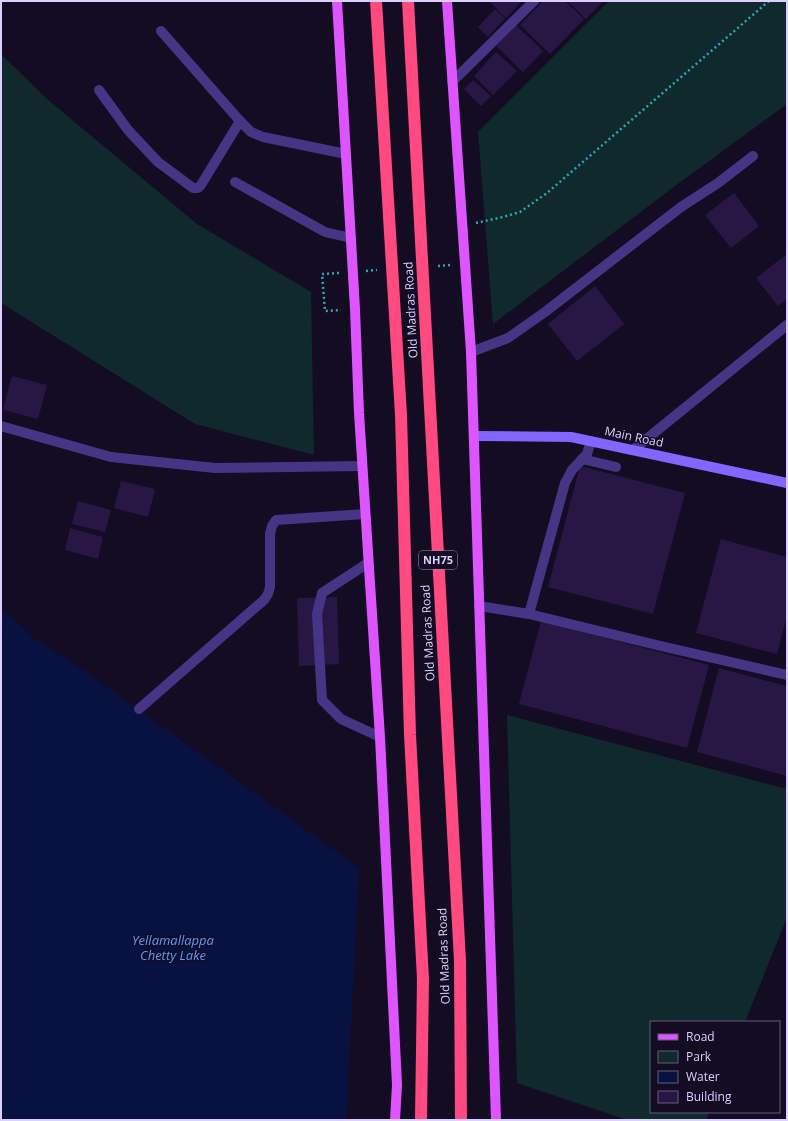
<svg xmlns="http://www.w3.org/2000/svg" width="788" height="1121" viewBox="0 0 788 1121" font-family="'Open Sans',sans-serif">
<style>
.green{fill:#0f292d}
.water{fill:#071241}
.building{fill:#281745}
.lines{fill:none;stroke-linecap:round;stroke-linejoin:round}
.path{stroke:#27aab9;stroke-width:2.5;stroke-dasharray:2 3;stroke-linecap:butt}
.lane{stroke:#453584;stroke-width:10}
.street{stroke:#453584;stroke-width:10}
.secondary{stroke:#8365ff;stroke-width:10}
.primary{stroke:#dc55ff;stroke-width:10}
.highway{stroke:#ff4981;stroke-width:12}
.labels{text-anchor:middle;stroke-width:3;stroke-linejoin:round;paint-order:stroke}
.shield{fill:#140c23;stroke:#a094bd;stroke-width:1}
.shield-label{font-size:11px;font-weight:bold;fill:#dcceff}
.street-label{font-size:12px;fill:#dcceff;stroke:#140c23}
.water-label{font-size:13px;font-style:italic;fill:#5c98ff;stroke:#140c23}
</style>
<rect width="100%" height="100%" fill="#140c23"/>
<g class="green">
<path d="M609,1H787V104L675,186L493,324L478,132Z"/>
<path d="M1,54L47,99L197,224L311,292L314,455L195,424L1,303Z"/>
<path d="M507,715L787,789V917L745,1022H651V1112H709L706,1120H627L517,1083Z"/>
</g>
<path class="water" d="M1,607L35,639L75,664L359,868L348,1087L347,1120H1Z"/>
<g class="building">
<path d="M489,1H522L506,18Z"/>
<path d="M543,1H565L584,19L550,54L520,25Z"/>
<path d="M567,1H603L586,19Z"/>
<path d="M495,9L505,18L488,37L478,27Z"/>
<path d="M516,25L543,51L523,72L496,46Z"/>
<path d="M496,52L517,71L493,95L474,76Z"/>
<path d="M473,80L491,96L481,106L464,89Z"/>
<path d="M734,193L759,226L731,248L705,215Z"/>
<path d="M787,254V299L778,306L756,278Z"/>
<path d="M595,286L624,324L577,361L548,324Z"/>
<path d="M12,376L47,385L38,419L3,410Z"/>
<path d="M580,466L685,493L653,614L548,587Z"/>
<path d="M121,481L155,489L148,517L114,508Z"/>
<path d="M78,501L111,510L105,532L72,524Z"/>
<path d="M70,528L103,537L98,559L65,550Z"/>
<path d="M721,539L787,557V616L777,654L696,633Z"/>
<path d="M337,597L339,664L299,666L297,598Z"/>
<path d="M541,621L709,665L687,748L519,704Z"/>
<path d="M719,668L787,686V776L697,752Z"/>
</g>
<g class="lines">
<g class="path">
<path d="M476,223L503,217L520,212L547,193L769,1"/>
<path d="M438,266L451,265"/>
<path d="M366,271L377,270"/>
<path d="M339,273L322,274L325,311L341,310"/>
</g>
<g class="lane">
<path d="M1,426L111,457L215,468L362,466"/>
<path d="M633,450L787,325"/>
<path d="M582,459L616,467"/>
<path d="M368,563L322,593L317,614L322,700L341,719L380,737"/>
<path d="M479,606L529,614L665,647L787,675"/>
<path d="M529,614L565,483L572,470L587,454L591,441"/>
<path d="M139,709L264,600L268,594L270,587V534L272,526L276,520L365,514"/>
</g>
<g class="street">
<path d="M161,31L240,121L251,132L263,137L346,154"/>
<path d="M452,82L534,1"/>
<path d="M99,90L128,130L158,162L193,188H198L201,185L240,121"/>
<path d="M235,182L325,232L351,238"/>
<path d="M471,352L508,338L545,312L681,207L718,183L753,156"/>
</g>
<path class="secondary" d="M474,436L571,437L787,483"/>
<g class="primary">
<path d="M337,1L355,309L359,413L380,737L397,1085L395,1120"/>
<path d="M447,1L471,352L496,1120"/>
</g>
<g class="highway">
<path d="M376,1L401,415L410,735L423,979L421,1120"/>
<path d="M408,1L460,961L461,1120"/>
</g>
</g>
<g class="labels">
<rect class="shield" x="419" y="551" width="38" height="18" rx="3"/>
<g class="shield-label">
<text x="438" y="564">NH75</text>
</g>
<g class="street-label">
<text transform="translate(411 310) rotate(-93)" y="4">Old Madras Road</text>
<text transform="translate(634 437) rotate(12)" y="4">Main Road</text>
<text transform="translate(428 633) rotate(-93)" y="4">Old Madras Road</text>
<text transform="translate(444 956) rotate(-92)" y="4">Old Madras Road</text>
</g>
<g class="water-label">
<text x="173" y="945">Yellamallappa<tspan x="173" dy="15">Chetty Lake</tspan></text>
</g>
</g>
<rect width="788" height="1121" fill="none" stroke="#dcceff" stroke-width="4"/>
<rect x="650" y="1021" width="130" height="92" fill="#140c23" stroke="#645a7b"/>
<rect x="658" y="1034" width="20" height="6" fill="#dc55ff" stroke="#645a7b"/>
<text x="686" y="1041" font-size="12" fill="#dcceff">Road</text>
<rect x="658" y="1051" width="20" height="12" fill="#0f292d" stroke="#645a7b"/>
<text x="686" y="1061" font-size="12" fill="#dcceff">Park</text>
<rect x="658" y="1071" width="20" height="12" fill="#071241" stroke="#645a7b"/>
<text x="686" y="1081" font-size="12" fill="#dcceff">Water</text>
<rect x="658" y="1091" width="20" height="12" fill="#281745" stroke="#645a7b"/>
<text x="686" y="1101" font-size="12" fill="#dcceff">Building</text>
</svg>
